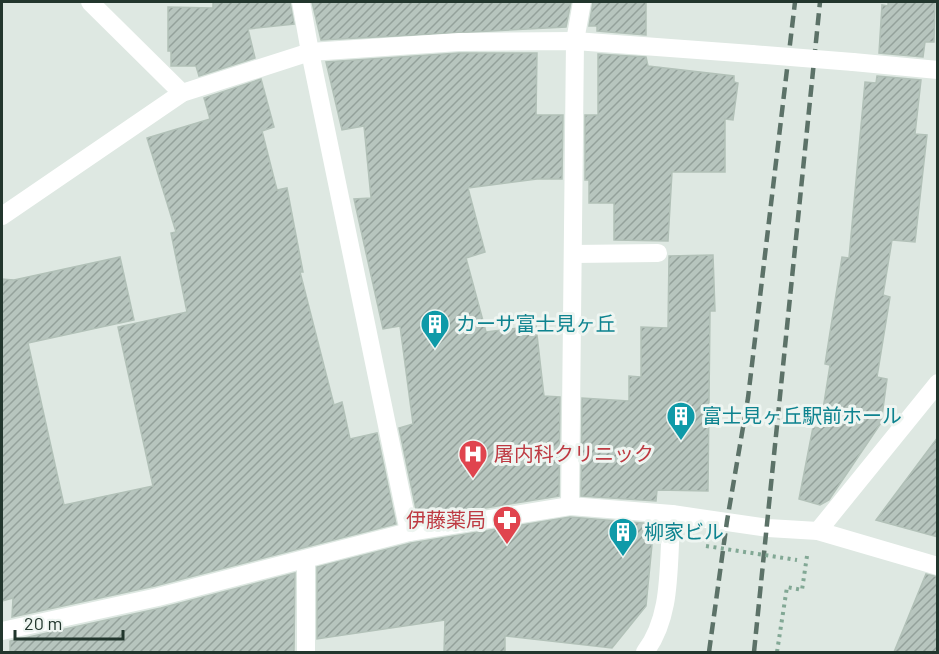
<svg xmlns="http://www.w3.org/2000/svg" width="939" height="654" viewBox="0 0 939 654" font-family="Barlow,'Noto Sans JP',sans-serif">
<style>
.building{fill:url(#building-hatch);stroke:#b2c1b8;stroke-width:1.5}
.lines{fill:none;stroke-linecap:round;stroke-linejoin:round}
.path{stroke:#82a895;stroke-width:4;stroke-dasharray:3 4.5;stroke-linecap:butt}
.minor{stroke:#fff;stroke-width:18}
.rail{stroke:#5c7268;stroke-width:4.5;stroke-dasharray:12 6;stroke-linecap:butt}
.path-bridge{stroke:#82a895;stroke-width:4;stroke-dasharray:3 4.5;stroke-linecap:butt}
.minor-bridge{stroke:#fff;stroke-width:18}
.labels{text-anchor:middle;stroke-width:6;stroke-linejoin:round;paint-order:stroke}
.culture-label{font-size:20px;fill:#0d838f;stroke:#eef5f1;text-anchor:start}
.health-label{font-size:20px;fill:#be3a42;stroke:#eef5f1;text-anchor:start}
</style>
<defs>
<pattern id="building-hatch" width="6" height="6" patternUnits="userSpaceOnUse" patternTransform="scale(1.5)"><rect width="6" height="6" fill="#b7c5be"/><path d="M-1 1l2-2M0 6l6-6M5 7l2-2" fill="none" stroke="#94a19b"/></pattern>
</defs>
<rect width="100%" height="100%" fill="#dee8e2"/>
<g class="building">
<path d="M213,2H290L294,24L248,29L255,58L199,76L196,66H171V51H168V7L213,8Z"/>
<path d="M312,2H571L566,27L321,40Z"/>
<path d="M593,2H646V35L597,31V26H589Z"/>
<path d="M888,2H935L934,42H925L923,57L879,53L882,5L888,6Z"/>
<path d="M459,53H537L536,115H563L562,179H537L468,188L485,252L466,258L486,332L536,326L544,396L560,397L559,496L418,519L399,428L413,424L400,326L383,329L354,199L371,198L364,126L342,130L326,62Z"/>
<path d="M598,54L646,57L648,66L734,76V82L738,83L733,120L725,119V172H672L668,241L614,240V203H589V180H585V115H598Z"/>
<path d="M877,76L921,80L915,134L927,135L915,242L892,240L883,295L890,297L877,377L887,379L881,423L829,500L820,505L799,499L813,427L820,428L830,365L825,364L842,257L849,258L865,82L876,83Z"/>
<path d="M261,79L274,127L262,131L277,190L287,188L303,272H300L334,405L342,402L350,439L377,433L396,524L155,586L12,617L13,598L2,601V279L14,280L120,257L134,320L28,343L64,505L153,486L118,327L187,312L171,233L176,232L147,138L210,119L204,98Z"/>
<path d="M713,255L715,311H710L708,491L657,490L656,501L581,496L582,398L629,401V376L641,377V327L668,328L669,256Z"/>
<path d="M938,437V537L876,520Z"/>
<path d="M570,517L654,524L646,606L612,648L505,636V652H444L445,620L317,639V567L411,543Z"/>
<path d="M295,573L294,652H10V641L161,608Z"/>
<path d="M926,574L938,577V652H894Z"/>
</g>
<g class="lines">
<path class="path" d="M777,652L787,587L802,590L807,556"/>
<g class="minor">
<path d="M90,2L182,93"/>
<path d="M301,2L310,52L409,532"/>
<path d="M853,62L938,70"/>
<path d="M2,216L182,93L310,52L459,42L575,41L752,54"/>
<path d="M573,254L658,253"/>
<path d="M570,506L575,41L582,2"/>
<path d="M818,531L938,383"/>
<path d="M2,631L158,597L409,532L570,506L672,514L768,528L818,531L938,566"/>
<path d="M306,652V560"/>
<path d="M645,652C674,614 667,560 672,514"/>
</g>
<g class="rail">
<path d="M709,652L727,521L748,398L795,2"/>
<path d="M754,652L820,2"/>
</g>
<path class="path-bridge" d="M706,546L797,560"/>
<path class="minor-bridge" d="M752,54L853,62"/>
</g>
<defs>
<g id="building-pin" transform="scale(1.5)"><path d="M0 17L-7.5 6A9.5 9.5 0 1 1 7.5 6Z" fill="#0f9aa8" stroke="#eef5f1"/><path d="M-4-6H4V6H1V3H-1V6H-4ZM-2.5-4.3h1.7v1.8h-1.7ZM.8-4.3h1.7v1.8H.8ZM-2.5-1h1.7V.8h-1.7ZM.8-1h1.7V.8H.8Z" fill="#fff"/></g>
<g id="hospital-pin" transform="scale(1.5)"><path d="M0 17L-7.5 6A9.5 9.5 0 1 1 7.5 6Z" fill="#e0444e" stroke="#eef5f1"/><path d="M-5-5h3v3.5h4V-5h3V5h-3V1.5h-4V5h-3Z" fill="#fff"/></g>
<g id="pharmacy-pin" transform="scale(1.5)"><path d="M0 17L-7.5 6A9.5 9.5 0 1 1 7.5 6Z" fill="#e0444e" stroke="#eef5f1"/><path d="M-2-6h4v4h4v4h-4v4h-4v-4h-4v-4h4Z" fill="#fff"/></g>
</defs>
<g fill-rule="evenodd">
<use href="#building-pin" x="435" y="324"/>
<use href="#building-pin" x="681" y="416"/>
<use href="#hospital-pin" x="473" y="454"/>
<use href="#pharmacy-pin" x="507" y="520"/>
<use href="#building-pin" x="623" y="532"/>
</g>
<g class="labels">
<g class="culture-label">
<text x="456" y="331">カーサ富士見ヶ丘</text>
<text x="702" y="423">富士見ヶ丘駅前ホール</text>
<text x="644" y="539">柳家ビル</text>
</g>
<g class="health-label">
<text x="494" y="461">屠内科クリニック</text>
<text x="486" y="527" text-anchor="end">伊藤薬局</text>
</g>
</g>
<rect width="939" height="654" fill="none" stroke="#22362d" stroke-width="6"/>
<path d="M15 630v9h108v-9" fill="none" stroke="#22362d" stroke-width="3"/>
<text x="24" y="630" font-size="18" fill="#22362d" stroke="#eef5f1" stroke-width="4.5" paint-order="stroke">20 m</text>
</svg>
